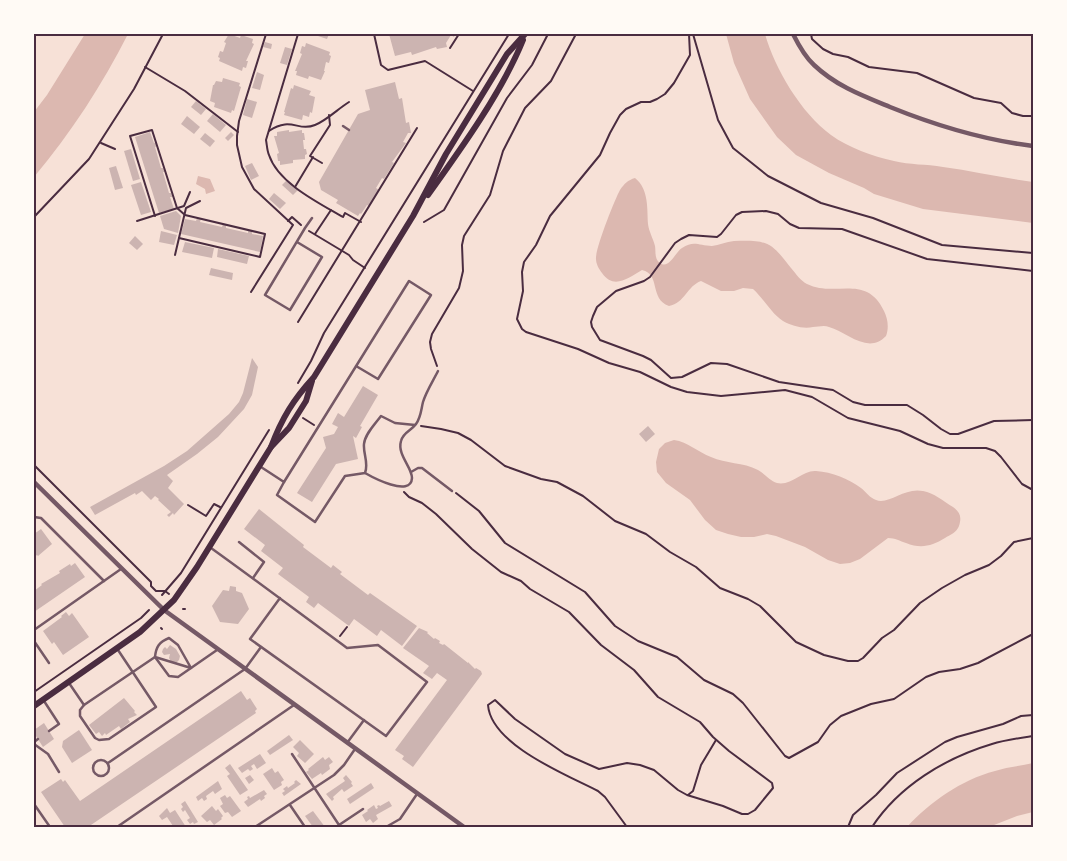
<svg xmlns="http://www.w3.org/2000/svg" width="1067" height="861" viewBox="0 0 1067 861" font-family="'Archivo Narrow',sans-serif">
<style>
.water{fill:#dcb8b0}
.building{fill:#ccb4b1}
.lines{fill:none;stroke-linecap:round;stroke-linejoin:round}
.path{stroke:#4a2c40;stroke-width:2}
.service{stroke:#755966;stroke-width:2.5}
.minor{stroke:#755966;stroke-width:4.5}
.secondary{stroke:#4a2c40;stroke-width:6}
.neatline{fill:none;stroke:#4a2c40;stroke-width:2}
</style>
<rect width="100%" height="100%" fill="#f7e1d7"/>
<g class="water">
<path d="M85,34H128C102,85 71,133 34,177V112L47,95Z"/>
<path d="M726,34H765C775,69 801,113 831,135C849,148 872,156 894,161C910,165 926,164 943,167C973,171 1003,178 1033,182V223L923,209L874,194L864,188L829,173L796,155L777,137L750,99L734,63Z"/>
<path d="M198,176L210,179L215,191L206,194L205,189L196,184Z"/>
<path d="M635,178C649,189 647,209 648,224C649,232 653,238 655,246C656,251 654,259 660,263C669,270 676,251 682,248C694,240 699,246 712,246C719,245 726,242 734,241C768,240 771,242 791,268C796,274 801,281 807,284C835,298 866,273 884,311C888,319 889,328 886,336C868,355 847,332 829,327C824,325 818,327 813,327C803,329 792,326 783,321C771,313 764,299 753,289L743,288L734,291H721L701,281C687,286 685,303 669,306C649,299 661,274 642,270C628,278 614,290 602,273C599,269 596,264 596,259C595,249 615,199 620,190C624,184 628,180 635,178Z"/>
<path d="M674,440C688,442 698,452 711,457C726,464 743,462 758,470C765,474 770,481 777,483C792,486 802,470 816,471C832,472 849,479 861,488C866,492 870,498 876,500C889,505 904,487 923,491C934,493 943,501 953,507C960,512 962,517 959,526C957,532 950,535 945,538C932,546 921,549 906,543C900,541 895,538 888,538L860,559L850,563L840,564L828,560L805,547L776,536L767,534L754,537H741L728,534L716,530L705,520L690,500L666,483L657,472L656,462L659,449L665,443Z"/>
<path d="M1033,763V812L1017,816L989,827H907C930,802 961,780 995,771C1007,767 1021,766 1033,763Z"/>
</g>
<g class="building">
<path d="M229,34L240,38L241,35L253,39L252,43L254,44L246,61H248L246,68L243,67L242,71L219,61L220,58L218,57L220,51L223,52L226,43L224,42Z"/>
<path d="M312,34H329L327,39Z"/>
<path d="M389,34H455L454,37L451,35L446,43L447,47L437,49L436,47L412,55L411,52L395,56Z"/>
<path d="M265,42L272,44L271,49L263,47Z"/>
<path d="M306,43L330,52L329,55L331,56L329,63L326,62L324,71H325L321,80L309,76L308,79L296,75L297,71H295L302,54L300,53L302,46L305,47Z"/>
<path d="M285,47L292,49L287,65L280,63Z"/>
<path d="M257,72L264,75L260,90L252,88Z"/>
<path d="M223,78L240,83L239,86L241,87L234,111L232,110L231,113L214,107L215,103L210,101L213,85H214L216,81L222,82Z"/>
<path d="M395,82L399,99L402,98L406,123L409,122L411,133H408L403,142L406,143L392,162L394,163L384,179L382,178L376,188L379,190L369,206L367,205L361,214L360,213L358,216L336,203L338,200L321,190L319,182L358,114L370,110L365,90Z"/>
<path d="M294,85L311,91L309,95L315,97L312,113L310,112L309,117L303,115L302,120L284,115L285,112H284L291,88L293,89Z"/>
<path d="M247,99L257,102L252,118L243,115Z"/>
<path d="M196,101L206,109L201,115L191,107Z"/>
<path d="M213,114L226,125L220,132L207,121Z"/>
<path d="M187,116L200,127L194,134L181,124Z"/>
<path d="M289,130V132L302,130V133H304L305,140H303L304,149H306L307,154L305,155V159L293,160V163L280,165V161H278L277,154L279,153L274,136H277V132Z"/>
<path d="M150,132L154,143L156,142L157,146L155,147L161,168H163L165,172H163L169,193H171L173,197H170L174,209L159,213L135,137Z"/>
<path d="M231,132L234,135L228,141L225,138Z"/>
<path d="M205,133L215,141L210,147L200,139Z"/>
<path d="M131,149L140,179L133,181L124,151Z"/>
<path d="M252,163L259,176L251,180L245,166Z"/>
<path d="M116,166L123,188L115,190L109,168Z"/>
<path d="M287,180L298,190L293,195L282,185Z"/>
<path d="M141,182L151,212L141,215L131,185Z"/>
<path d="M274,193L286,203L280,209L269,199Z"/>
<path d="M176,211L181,216L178,233L164,229L160,216Z"/>
<path d="M197,218L201,219L200,222L222,227L223,224L226,225V228L248,233V230L252,231V234L263,236L260,252L181,234L185,219L196,221Z"/>
<path d="M161,231L177,235L174,245L159,242Z"/>
<path d="M135,236L143,244L137,250L129,243Z"/>
<path d="M185,242L214,248L212,258L182,252Z"/>
<path d="M218,249L249,256L247,264L217,257Z"/>
<path d="M211,268L233,273L232,280L209,275Z"/>
<path d="M252,358L258,367L252,395L244,409L218,437L197,454L167,475L173,481L168,488L184,504L174,515L173,513L169,517L167,515L171,512L158,500L159,499L155,496L151,500L142,491L136,495L135,493L95,515L90,507L164,466L187,451L229,414L239,402L243,393Z"/>
<path d="M363,386L378,395L360,426L362,427L356,438L353,436L358,459L336,464L312,502L297,493L326,448L323,437L334,434L338,427L332,424L338,413L344,417Z"/>
<path d="M648,426L655,434L646,442L639,434Z"/>
<path d="M259,509L304,545L303,547L331,568L333,565L342,572L340,574L368,595L370,593L417,626L402,646L381,630L377,636L354,619L349,626L318,603L314,608L306,602L309,597L278,574L283,568L261,551L265,545L244,529Z"/>
<path d="M41,529L52,544L38,556L37,555L34,557V534Z"/>
<path d="M75,563L85,577L34,612V591L42,585L41,584L60,573L59,571L70,564L71,566Z"/>
<path d="M230,586L236,587V591L242,593L249,609L238,624L220,622L212,606L223,590L229,591Z"/>
<path d="M66,612L69,616L72,613L89,637L63,655L54,642L52,644L43,631L62,617L61,616Z"/>
<path d="M419,628L428,632L427,633L434,639L435,638L440,641L439,643L443,645L444,644L468,663V662L475,669L476,668L481,671L482,674L413,767L402,759L404,756L395,750L447,680L437,673L432,679L423,673L429,666L403,648Z"/>
<path d="M170,645L176,649L180,656L179,660L176,663L171,662L169,658L170,654L164,655L162,652L163,649L165,647L167,649Z"/>
<path d="M241,691L247,700L250,698L257,709L255,711L256,713L88,827H65L41,792L61,779L63,782L65,780L80,801Z"/>
<path d="M124,698L135,711L134,712L137,715L128,719L130,722L121,729L119,726L106,735L105,733L102,736L99,732L96,734L89,725Z"/>
<path d="M44,723L54,739L43,747L34,733V730Z"/>
<path d="M79,730L92,750L72,763L62,747L63,741Z"/>
<path d="M289,735L293,740L270,755L267,751Z"/>
<path d="M300,740L314,754L305,763L297,756L299,753L293,747Z"/>
<path d="M260,754L266,763L257,769L254,764L251,766L253,769L250,771L248,769L242,773L238,768Z"/>
<path d="M323,757L325,760L329,757L333,762L329,765L330,769L322,775L321,773L312,779L306,772L309,770L308,769Z"/>
<path d="M230,764L248,790L240,795L227,776L230,774L225,768Z"/>
<path d="M272,768L275,773L278,771L284,780L281,782L282,785L274,790L263,774Z"/>
<path d="M250,775L254,780L249,784L245,778Z"/>
<path d="M346,775L352,782L351,783L353,786L344,792L342,789L333,797L334,799L332,801L326,794L345,781L343,778Z"/>
<path d="M296,780L301,784L284,796L282,793L285,791L283,789L287,786L288,788L295,783L294,782Z"/>
<path d="M218,781L222,789L215,794L213,791L206,796L207,799L204,801L202,798L198,801L196,797Z"/>
<path d="M371,783L374,788L350,804L347,799Z"/>
<path d="M264,790L267,794L264,796L265,798L261,801L260,799L248,807L244,802L248,799L247,797L249,796L250,798Z"/>
<path d="M225,795L227,798L230,796L241,811L232,817L228,812L225,813L220,806L223,804L220,798Z"/>
<path d="M185,801L198,822L194,824L193,822L190,824L187,820L190,818L185,810L183,812L181,809L183,807L181,804Z"/>
<path d="M389,801L392,806L376,815L378,819L373,823L370,819L366,822L362,815L368,811L367,810L374,805L376,809L378,808L377,806L379,805L380,806Z"/>
<path d="M212,806L216,811L218,809L223,816L221,818L222,819L214,825L210,820L207,822L201,816Z"/>
<path d="M167,808L170,813L175,810L186,827H171L173,826L167,817L162,820L159,816Z"/>
<path d="M313,811L325,827H313L305,816Z"/>
</g>
<g class="lines">
<g class="path">
<path d="M298,34L266,140C267,145 267,151 269,155C278,183 319,203 343,217L345,213L361,222"/>
<path d="M374,34L381,65L388,70L425,61L473,91"/>
<path d="M689,34L690,55L674,83L665,94L657,99L650,102H641L626,109L620,115L610,133L600,155L550,216L536,245L524,262L522,272L523,291L517,319L522,329L526,332L578,349L609,363L640,372L671,387L687,392L721,396L785,390L812,397L848,418L900,431L928,444L943,448H986L995,451L1001,457L1022,484L1033,490"/>
<path d="M693,34L718,120L733,148L768,176L821,203L873,218L942,245L1033,253"/>
<path d="M811,34L812,39L823,49L833,54L848,57L869,67L917,73L974,98L1001,103L1012,113L1023,116H1033"/>
<path d="M450,48L459,34"/>
<path d="M145,67L185,91L238,132"/>
<path d="M269,131C291,116 298,132 315,125C326,121 339,108 349,102"/>
<path d="M101,143L115,149"/>
<path d="M322,163L310,156L330,125L329,115"/>
<path d="M295,187L313,157"/>
<path d="M155,216L130,136L152,130L177,208L185,215L265,234L260,257L179,238"/>
<path d="M34,217L89,159L134,89L163,34"/>
<path d="M137,221L184,206L190,192"/>
<path d="M288,221L292,217L301,225"/>
<path d="M424,222L444,210L507,98L532,65L548,34"/>
<path d="M309,231L349,255L353,260L365,268"/>
<path d="M315,234L331,210"/>
<path d="M175,255L186,208L200,201"/>
<path d="M1033,271L927,259L842,229L799,228L790,224L778,214L766,211L742,212L736,215L721,234L717,237L689,235L681,239L675,243L650,277L644,281L616,291L597,307L593,316L591,322L592,327L600,340L643,356L651,360L671,378L682,377L711,363L727,364L779,382L833,390L853,402L865,405H907L923,415L941,429L950,434H958L994,421L1033,420"/>
<path d="M251,292L293,225L254,189L242,167L237,145V136L239,121L266,34"/>
<path d="M298,322L417,128"/>
<path d="M437,366L431,349L430,342L432,334L459,288L463,271L462,245L464,236L490,195L503,151L525,108L551,81L576,34"/>
<path d="M298,383L311,361L324,333L509,34"/>
<path d="M303,418L314,425"/>
<path d="M421,426L441,429L458,433L471,440L505,466L541,479L557,482L583,496L615,521L646,534L670,552L696,567L720,588L748,599L760,606L796,642L824,655L848,661H858L863,658L882,638L894,630L920,603L942,588L965,575L989,565L1001,556L1014,542L1033,538"/>
<path d="M34,465L151,582V586L156,591H165L169,594"/>
<path d="M404,492L409,497L422,503L436,514L472,549L501,572L521,581L530,589L569,612L601,645L634,670L658,697L700,722L713,737L729,751L772,783L773,788L755,810L748,814H742L723,806L687,795L678,790L654,770L640,765L627,763L599,769L565,754L515,719L495,700L488,705C491,745 567,775 598,791L605,797L627,827"/>
<path d="M456,493L479,511L505,543L585,592L615,626L638,641L677,657L704,680L733,694L743,703L785,756L789,758L818,742L830,725L841,716L871,704L894,699L926,677L939,672L960,669L978,663L1033,634"/>
<path d="M188,505L206,516L214,504L220,507"/>
<path d="M162,595L181,573L269,430"/>
<path d="M183,609H185"/>
<path d="M161,628L162,629"/>
<path d="M340,636L347,627"/>
<path d="M34,692L141,618L149,610"/>
<path d="M688,795L693,791L701,765L716,740"/>
<path d="M848,827L853,815L876,795L897,773L945,742L957,737L1003,724L1021,716L1033,715"/>
<path d="M872,827C899,786 945,758 992,744C1005,740 1020,738 1033,736"/>
</g>
<g class="service">
<path d="M343,126L349,130"/>
<path d="M297,242L322,257L290,310L265,295L305,228L312,218"/>
<path d="M261,467L284,482L409,281L431,295L378,379L356,366"/>
<path d="M411,472L418,468H422L452,491"/>
<path d="M365,473C372,477 411,498 412,478C412,467 397,455 401,441C403,432 411,431 416,424C421,417 421,410 423,402C426,392 433,381 438,371"/>
<path d="M284,482L277,495L315,522L345,476L365,473C369,463 363,454 364,444C365,434 375,424 381,416L395,423L415,425"/>
<path d="M34,517L41,518L104,581"/>
<path d="M239,542L264,562L253,578"/>
<path d="M211,548C257,581 302,615 347,648L378,645L427,682L386,736L250,639L280,598"/>
<path d="M34,630L121,569"/>
<path d="M169,638L178,645L191,668L155,657C156,647 159,642 169,638Z"/>
<path d="M34,641L49,663"/>
<path d="M69,683L84,705L155,657L169,676L178,677L217,650"/>
<path d="M44,701L59,724L49,731"/>
<path d="M84,705L80,710V716L95,738L99,740L109,739L156,707L118,650"/>
<path d="M34,742L38,739"/>
<path d="M347,743L364,720"/>
<path d="M34,744L48,754L59,772"/>
<path d="M292,754L339,825L363,809"/>
<circle cx="101" cy="768" r="8"/>
<path d="M108,763L245,669L261,647"/>
<path d="M34,804L50,827"/>
<path d="M290,805L305,827"/>
<path d="M117,827L294,705"/>
<path d="M255,827L334,775L344,765L355,749"/>
<path d="M386,827L400,819L417,794"/>
</g>
<g class="minor">
<path d="M793,34C798,44 805,57 814,65C836,86 863,96 890,107C937,126 984,140 1033,146"/>
<path d="M34,482L164,610L464,827"/>
</g>
<g class="secondary">
<path d="M428,195C461,149 502,92 523,40"/>
<path d="M271,447C282,418 293,400 314,377L413,216L446,154L507,54L525,34"/>
<path d="M34,706L140,632L174,600L197,567L271,447L289,428L306,401L312,381"/>
</g>
</g>
<rect width="1067" height="861" fill="none" stroke="#fffaf5" stroke-width="70"/>
<rect x="35" y="35" width="997" height="791" class="neatline"/>
</svg>
